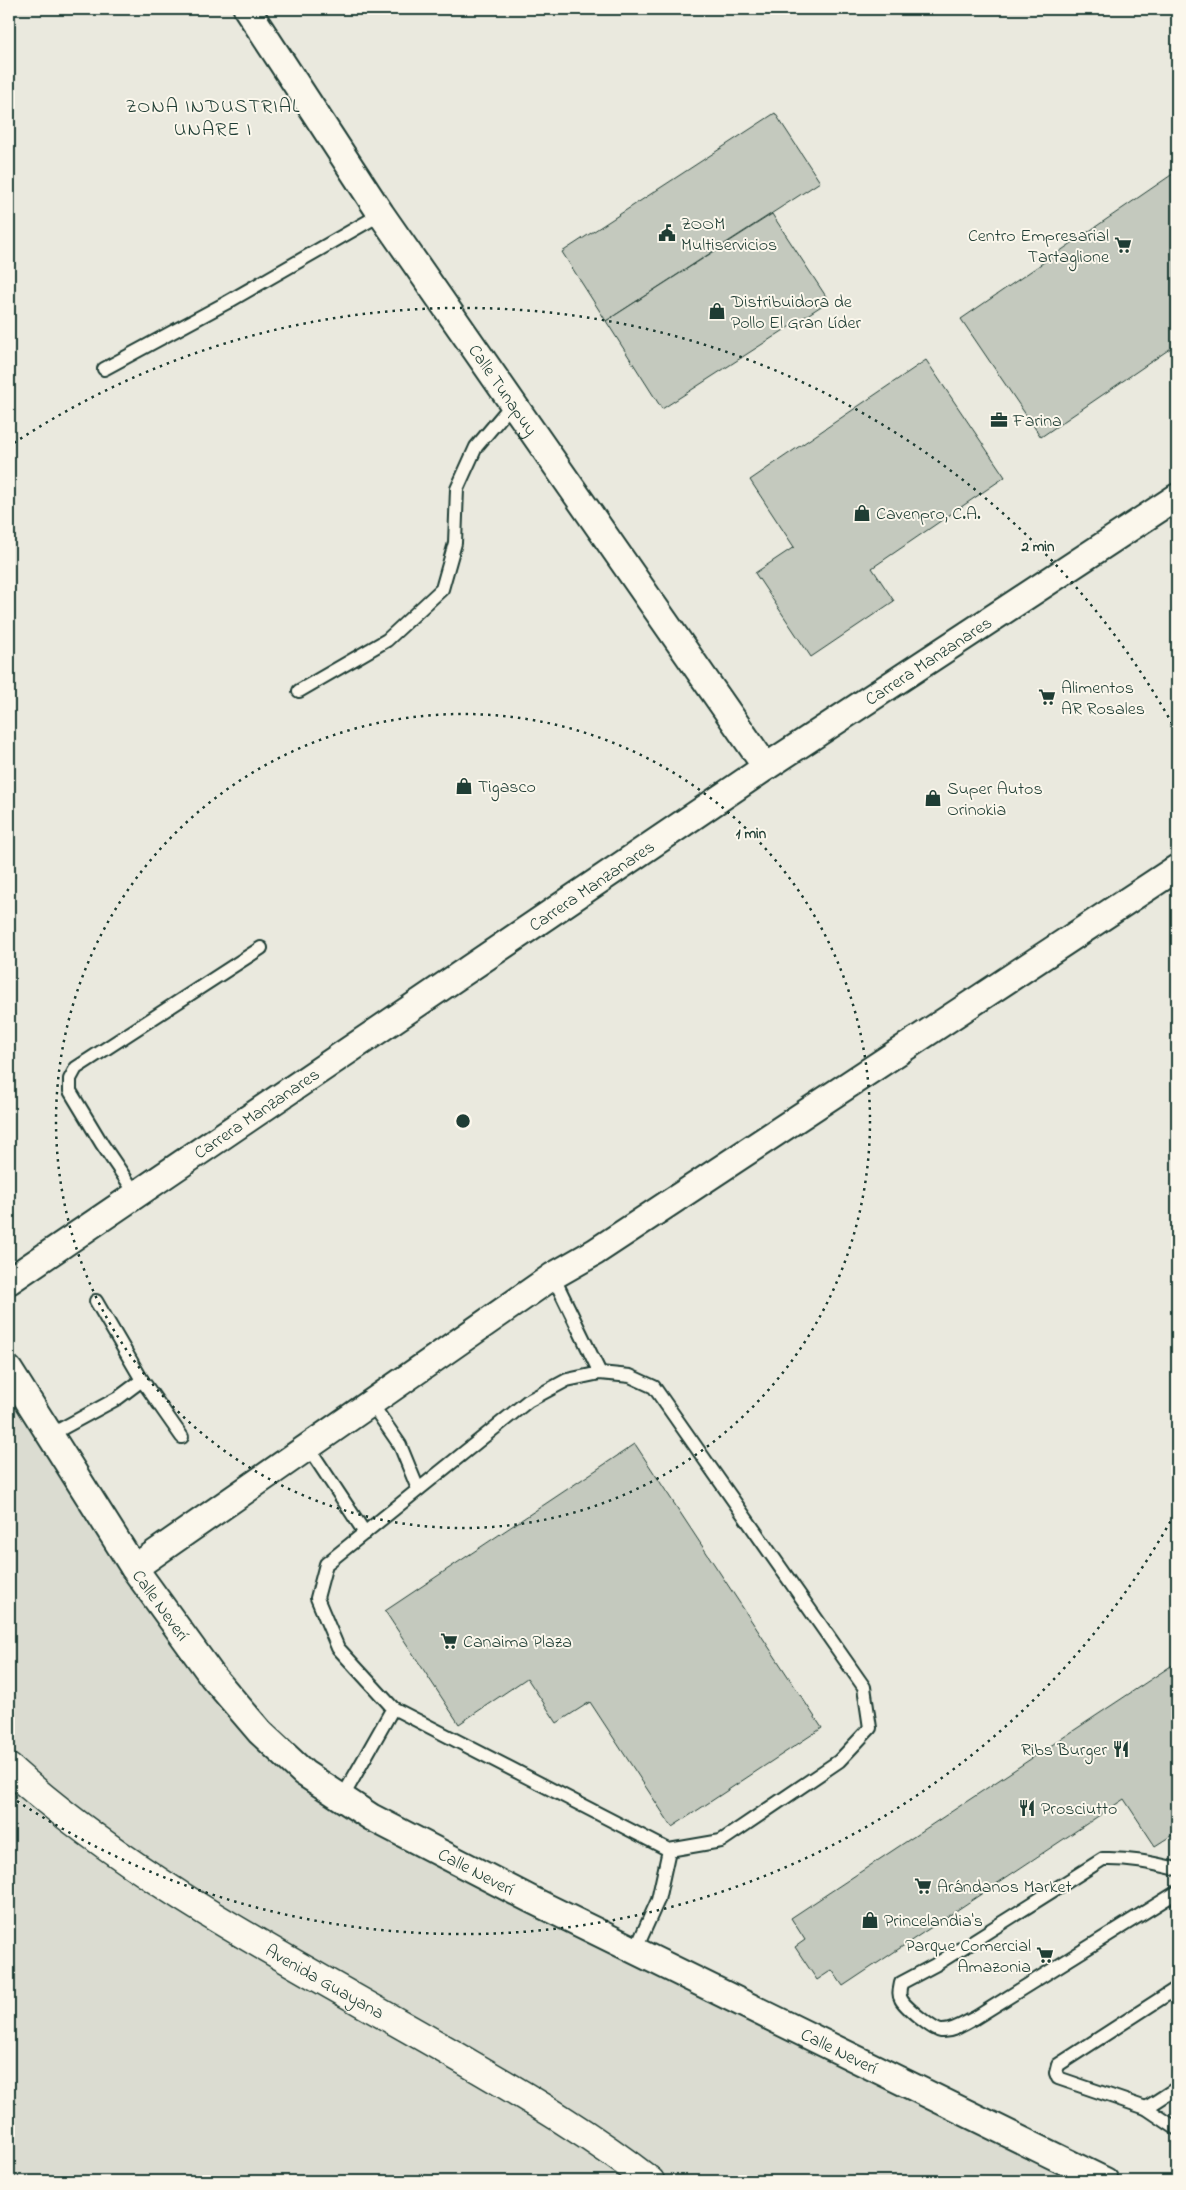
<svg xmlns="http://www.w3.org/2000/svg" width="1186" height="2190" viewBox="0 0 1186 2190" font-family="'Indie Flower',sans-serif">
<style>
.built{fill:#eae9de}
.green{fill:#dbdcd1;stroke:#7d8c82}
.building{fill:#c4c9be;stroke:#1f3d34}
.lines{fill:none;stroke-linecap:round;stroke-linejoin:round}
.lane-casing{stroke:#1f3d34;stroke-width:16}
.street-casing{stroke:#1f3d34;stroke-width:30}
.primary-casing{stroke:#1f3d34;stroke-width:31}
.lane{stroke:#fbf7ec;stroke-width:12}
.street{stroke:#fbf7ec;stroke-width:26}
.primary{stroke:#fbf7ec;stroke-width:28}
.ring{fill:none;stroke:#1f3d34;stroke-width:2.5;stroke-dasharray:2.5 5}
.labels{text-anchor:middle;stroke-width:4;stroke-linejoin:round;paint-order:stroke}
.poi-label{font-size:18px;fill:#1f3d34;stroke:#fbf7ec;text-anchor:start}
.street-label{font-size:18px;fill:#1f3d34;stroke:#fbf7ec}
.quarter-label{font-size:20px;letter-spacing:1px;fill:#1f3d34;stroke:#fbf7ec}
.centre{fill:#1f3d34;stroke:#fbf7ec;stroke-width:2.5}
.ring-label{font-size:15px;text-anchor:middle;font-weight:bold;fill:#1f3d34;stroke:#fbf7ec;stroke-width:4;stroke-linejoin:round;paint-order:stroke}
</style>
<rect width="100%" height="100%" fill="#fbf7ec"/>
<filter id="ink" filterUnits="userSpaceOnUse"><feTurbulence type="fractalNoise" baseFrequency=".02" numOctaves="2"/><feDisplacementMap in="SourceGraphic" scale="10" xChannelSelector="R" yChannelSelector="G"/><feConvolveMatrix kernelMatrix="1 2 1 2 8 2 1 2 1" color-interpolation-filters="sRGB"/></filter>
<g filter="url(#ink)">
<path class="built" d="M9,9H1177V2181H1110L371,1814L260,1730L9,1367Z"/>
<path class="green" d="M9,1367L134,1566L304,1771L1110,2181H9Z"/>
<g class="building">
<path d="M775,113L820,182L606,321L562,252Z"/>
<path d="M1177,171V344L1041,437L961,319Z"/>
<path d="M772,214L829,301L662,409L606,321Z"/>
<path d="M926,360L1005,477L872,568L894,601L811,657L755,573L794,547L750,480Z"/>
<path d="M635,1444L822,1728L672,1827L590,1702L557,1723L527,1678L459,1724L385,1611Z"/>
<path d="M1177,1662V1832L1155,1846L1124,1799L843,1986L832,1970L817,1980L795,1947L805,1940L791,1918Z"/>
</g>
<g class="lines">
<g class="lane-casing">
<g id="lane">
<path d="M104,369L226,303L381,214"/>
<path d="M299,691L387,640L442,589L455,543L457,489L476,447L513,403"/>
<path d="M136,1194L102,1144L70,1091V1079L76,1068L261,948"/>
<path d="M553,1276L600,1373"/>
<path d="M96,1301L142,1380"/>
<path d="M600,1373L630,1376L654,1387L864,1687L870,1728L839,1761L721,1841L669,1850L393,1708L338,1648L317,1598L326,1564L528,1401L567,1380Z"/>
<path d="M371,1403L400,1445L418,1489"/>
<path d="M50,1435L118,1398L142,1380L182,1437"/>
<path d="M308,1447L365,1533"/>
<path d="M342,1798L393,1708"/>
<path d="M1177,1869C1152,1863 1128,1858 1103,1859L935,1965L901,1983C900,1989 898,1994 901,1999C904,2006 933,2030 941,2031C953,2032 965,2023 975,2018L1177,1892"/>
<path d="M635,1951L658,1900L669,1850"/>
<path d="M1177,1988L1058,2065L1056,2073L1058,2078L1146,2108L1177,2129"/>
<path d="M1146,2108L1177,2088"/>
</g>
</g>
<g class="street-casing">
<g id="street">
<path id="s1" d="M247,9L381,214L766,767"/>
<path id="s2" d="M9,1281L766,767L1177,497"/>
<path id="s3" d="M9,1370L134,1568L213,1677L260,1732L304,1773L371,1817L532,1900L1105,2181"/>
<path d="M134,1568L553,1276L595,1252L1177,868"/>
</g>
</g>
<g class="primary-casing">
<g id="primary">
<path id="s4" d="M9,1768C145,1890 313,1972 470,2064C532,2100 594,2137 650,2181"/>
</g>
</g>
<use href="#lane" class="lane"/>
<use href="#street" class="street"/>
<use href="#primary" class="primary"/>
</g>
</g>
<g class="ring">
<circle cx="463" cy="1121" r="407"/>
<path d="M1174 1515A813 813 0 0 1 14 1799M14 443A813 813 0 0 1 1174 727"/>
</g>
<defs>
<g id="civic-bare" transform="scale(1.35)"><path d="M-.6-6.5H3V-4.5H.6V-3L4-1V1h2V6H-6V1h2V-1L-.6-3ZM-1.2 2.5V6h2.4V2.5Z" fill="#1f3d34" stroke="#fbf7ec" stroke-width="2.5" paint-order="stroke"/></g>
<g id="supermarket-bare" transform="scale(1.35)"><path d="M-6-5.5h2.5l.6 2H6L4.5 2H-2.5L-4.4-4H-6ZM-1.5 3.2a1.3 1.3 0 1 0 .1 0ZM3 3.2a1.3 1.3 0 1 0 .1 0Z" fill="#1f3d34" stroke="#fbf7ec" stroke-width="2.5" paint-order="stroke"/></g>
<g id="shop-bare" transform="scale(1.35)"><path d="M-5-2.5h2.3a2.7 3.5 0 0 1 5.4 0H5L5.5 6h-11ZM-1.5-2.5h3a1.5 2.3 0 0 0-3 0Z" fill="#1f3d34" stroke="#fbf7ec" stroke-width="2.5" paint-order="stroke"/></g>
<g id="office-bare" transform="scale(1.35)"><path d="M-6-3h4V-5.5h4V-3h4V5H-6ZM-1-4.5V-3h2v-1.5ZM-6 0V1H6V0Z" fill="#1f3d34" stroke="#fbf7ec" stroke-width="2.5" paint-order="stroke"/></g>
<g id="restaurant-bare" transform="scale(1.35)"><path d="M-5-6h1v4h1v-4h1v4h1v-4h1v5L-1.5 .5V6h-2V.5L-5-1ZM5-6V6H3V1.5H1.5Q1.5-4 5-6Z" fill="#1f3d34" stroke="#fbf7ec" stroke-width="2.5" paint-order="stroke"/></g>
</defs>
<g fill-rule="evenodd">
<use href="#civic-bare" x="667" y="233"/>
<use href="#supermarket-bare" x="1123" y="245"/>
<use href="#shop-bare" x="717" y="311"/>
<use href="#office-bare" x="999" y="420"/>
<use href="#shop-bare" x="862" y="513"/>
<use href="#supermarket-bare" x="1047" y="697"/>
<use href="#shop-bare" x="464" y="786"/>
<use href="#shop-bare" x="933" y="798"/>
<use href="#supermarket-bare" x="449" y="1641"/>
<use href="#restaurant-bare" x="1121" y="1749"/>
<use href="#restaurant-bare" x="1027" y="1808"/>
<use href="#supermarket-bare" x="923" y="1886"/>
<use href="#shop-bare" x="870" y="1920"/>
<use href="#supermarket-bare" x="1045" y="1955"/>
</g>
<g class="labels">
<g class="poi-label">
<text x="681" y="229">ZOOM<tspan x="681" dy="21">Multiservicios</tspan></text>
<text x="1109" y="241" text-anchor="end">Centro Empresarial<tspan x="1109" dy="21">Tartaglione</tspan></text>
<text x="731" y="307">Distribuidora de<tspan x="731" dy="21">Pollo El Gran Líder</tspan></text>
<text x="1013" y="426">Farina</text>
<text x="876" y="519">Cavenpro, C.A.</text>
<text x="1061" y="693">Alimentos<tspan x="1061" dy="21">AR Rosales</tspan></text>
<text x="478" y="792">Tigasco</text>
<text x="947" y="794">Super Autos<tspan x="947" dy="21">Orinokia</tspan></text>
<text x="463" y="1647">Canaima Plaza</text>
<text x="1107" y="1755" text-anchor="end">Ribs Burger</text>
<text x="1041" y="1814">Prosciutto</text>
<text x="937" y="1892">Arándanos Market</text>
<text x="884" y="1926">Princelandia's</text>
<text x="1031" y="1951" text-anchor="end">Parque Comercial<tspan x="1031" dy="21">Amazonia</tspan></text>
</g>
<g class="street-label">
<text dy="6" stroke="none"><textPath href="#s1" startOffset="459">Calle Tunapuy</textPath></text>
<text dy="6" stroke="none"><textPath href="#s2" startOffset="1109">Carrera Manzanares</textPath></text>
<text dy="6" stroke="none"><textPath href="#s2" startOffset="704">Carrera Manzanares</textPath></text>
<text dy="6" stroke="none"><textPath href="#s2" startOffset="299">Carrera Manzanares</textPath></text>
<text dy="6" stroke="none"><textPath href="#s3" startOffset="280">Calle Neverí</textPath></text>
<text dy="6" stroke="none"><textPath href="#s3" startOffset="700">Calle Neverí</textPath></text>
<text dy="6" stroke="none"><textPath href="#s4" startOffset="382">Avenida Guayana</textPath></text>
<text dy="6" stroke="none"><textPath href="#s3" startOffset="1105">Calle Neverí</textPath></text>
</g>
<g class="quarter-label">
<text x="213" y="112">ZONA INDUSTRIAL<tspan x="213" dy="23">UNARE I</tspan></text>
</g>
</g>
<circle cx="463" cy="1121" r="8" class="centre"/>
<g class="ring-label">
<text x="1038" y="551">2 min</text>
<text x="751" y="838">1 min</text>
</g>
<rect width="1186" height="2190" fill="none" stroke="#fbf7ec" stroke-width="30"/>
<rect x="15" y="15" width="1156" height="2160" fill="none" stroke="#1f3d34" stroke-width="2" filter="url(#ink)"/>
</svg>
